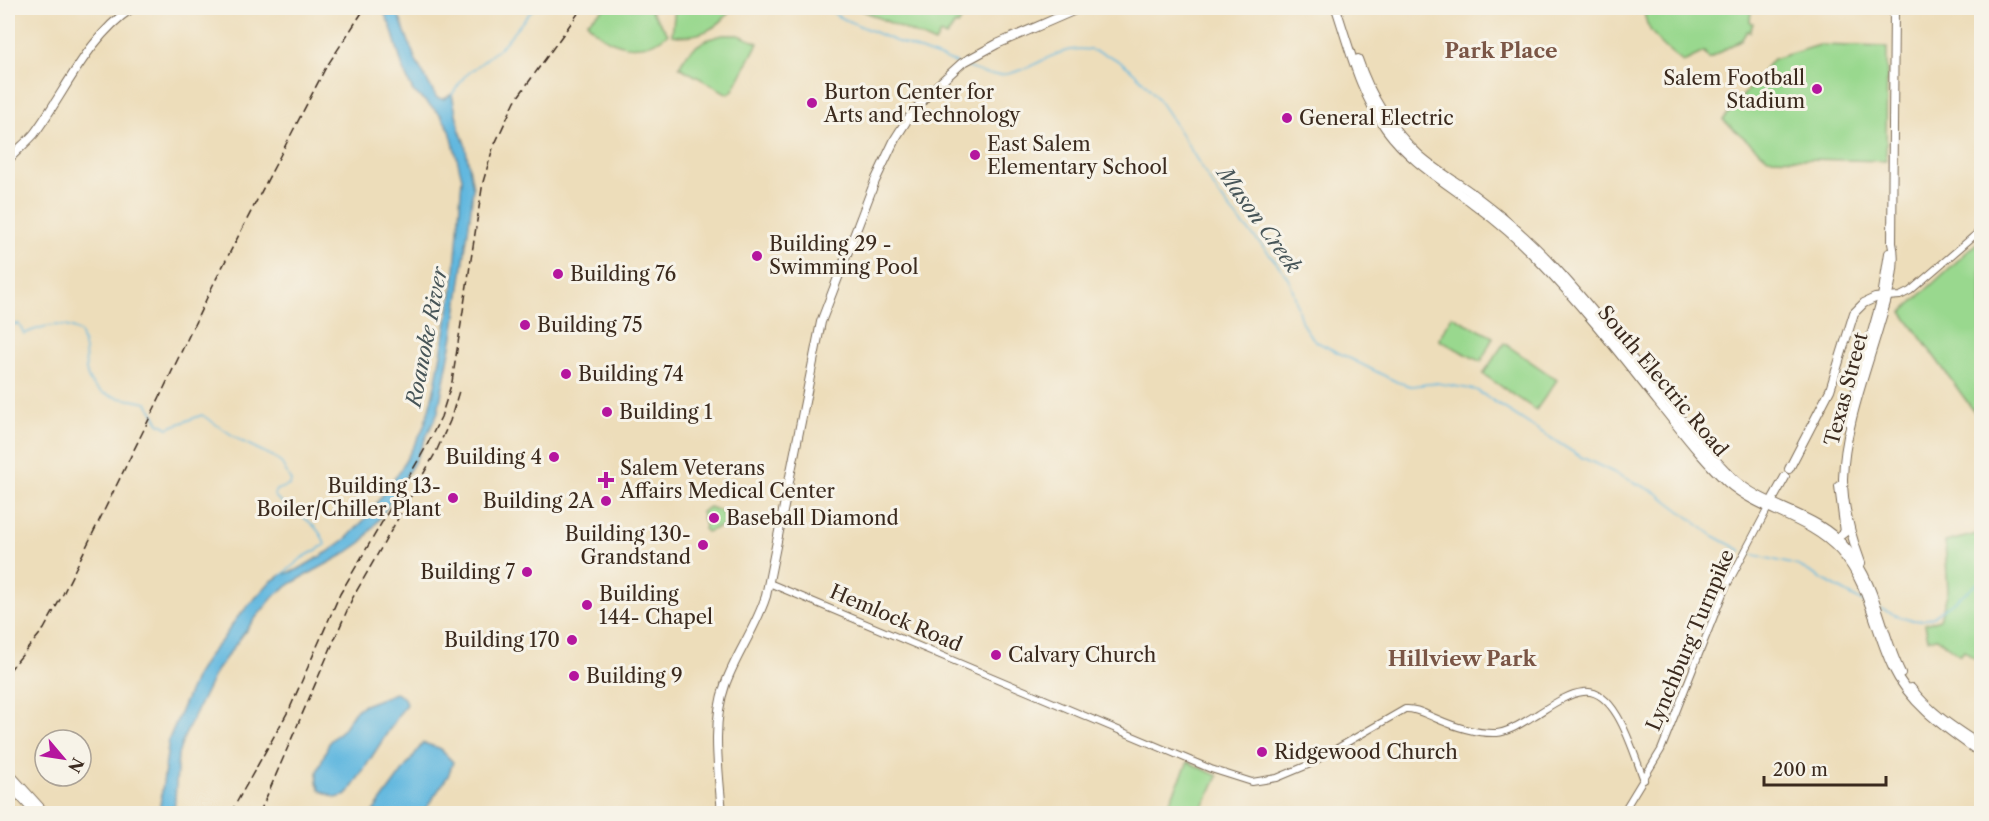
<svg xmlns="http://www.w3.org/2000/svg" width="1989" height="821" viewBox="0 0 1989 821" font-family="'Libre Caslon Text',serif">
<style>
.green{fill:#99d88e;stroke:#6a8156;stroke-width:1.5}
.water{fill:#62b8df;stroke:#4e717e;stroke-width:1.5}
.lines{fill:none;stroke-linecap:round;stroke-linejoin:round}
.stream{stroke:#62b8df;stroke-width:1.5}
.minor-casing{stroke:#796955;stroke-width:8}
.major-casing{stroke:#796955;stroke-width:10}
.minor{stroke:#fff;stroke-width:6}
.major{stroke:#fff;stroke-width:8}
.rail{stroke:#3b2a1e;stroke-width:1.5;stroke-dasharray:9 4.5;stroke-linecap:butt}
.poi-dot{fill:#b5179e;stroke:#f7f3e8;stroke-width:2}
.labels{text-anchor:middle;stroke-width:6;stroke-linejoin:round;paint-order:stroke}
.poi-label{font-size:20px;fill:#3b2a1e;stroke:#f7f3e8;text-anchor:start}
.street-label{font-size:20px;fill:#3b2a1e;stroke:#f7f3e8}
.neighbourhood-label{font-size:21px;font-weight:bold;fill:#7b5646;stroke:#f7f3e8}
.water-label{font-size:21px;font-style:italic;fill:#475558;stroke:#f7f3e8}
</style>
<rect width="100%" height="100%" fill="#f7f3e8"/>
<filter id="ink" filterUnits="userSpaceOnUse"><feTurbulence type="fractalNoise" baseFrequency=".0167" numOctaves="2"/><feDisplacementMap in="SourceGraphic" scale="12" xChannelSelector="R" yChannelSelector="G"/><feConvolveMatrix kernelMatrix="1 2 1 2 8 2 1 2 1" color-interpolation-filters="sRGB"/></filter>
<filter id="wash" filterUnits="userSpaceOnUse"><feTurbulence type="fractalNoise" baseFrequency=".008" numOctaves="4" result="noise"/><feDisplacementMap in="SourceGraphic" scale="24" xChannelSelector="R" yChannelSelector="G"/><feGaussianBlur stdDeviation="1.35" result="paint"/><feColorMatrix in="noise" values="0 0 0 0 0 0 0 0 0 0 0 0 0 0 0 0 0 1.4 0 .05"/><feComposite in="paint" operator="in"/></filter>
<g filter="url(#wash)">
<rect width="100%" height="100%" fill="#edddba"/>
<g class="green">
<path d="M605,8H649L668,34C641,56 607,47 587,22Z"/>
<path d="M675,8H732C719,29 697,39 672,35Z"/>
<path d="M857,8H968L958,25L955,24L946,37L940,34L935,43Z"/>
<path d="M1644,8H1753L1751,10L1750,22L1753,23L1750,32L1747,31L1742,39L1709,59L1704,52L1683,62C1665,48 1644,33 1644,8Z"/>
<path d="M723,35H739L758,43L732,92L728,94L679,67C688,49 703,39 723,35Z"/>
<path d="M1820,45L1887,47L1886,161L1768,158L1723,120L1773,59Z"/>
<path d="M1981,239V421L1902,312Z"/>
<path d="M1452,316L1493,337L1481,362L1439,340Z"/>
<path d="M1504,343L1557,380L1536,410L1483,374Z"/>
<path d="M709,507L721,511L726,521L723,526L707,532L704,529L705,526L701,512Z"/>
<path d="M1981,533H1982L1981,663L1964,650L1960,655L1937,638L1928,639L1925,624L1940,619L1948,591L1945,542Z"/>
<path d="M1188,762L1218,776L1200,813L1164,814Z"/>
</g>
<g class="water">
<path d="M382,8H396L416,61L437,98L444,99L452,94L459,128L465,144L473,188L470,217L453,336L438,412L415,461L382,515L362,542L343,555L292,583L275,595L253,621L216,671L184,737L178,755L174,813H159L169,739L196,676L209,655L222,640L236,619L270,582L281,575L297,570L328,552L347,538L365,519L399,472L422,431L427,417L435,386L454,284L462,178L450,130L440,114L413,91L404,72L391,27Z"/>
<path d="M395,693C402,696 405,697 406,704L347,795L336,798L320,790L317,783V772L330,741L343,729L354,712L362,706Z"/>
<path d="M423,743L439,748L453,762L448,776L423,813H372Z"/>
</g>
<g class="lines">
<g class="stream">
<path d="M828,8L837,16L895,41L956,63"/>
<path d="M964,66C975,70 987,76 999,75C1042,72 1058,35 1107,55C1160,76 1193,164 1228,207C1247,231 1270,251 1287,277C1302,301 1291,319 1317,342L1397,382L1411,386L1437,383L1476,390L1579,456L1657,493L1712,535L1742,551"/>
<path d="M451,96L464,77L501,47L534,8"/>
<path d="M8,325L19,324L24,334C42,326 62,320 80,332C82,338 84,344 85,350C86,357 85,363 86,370C91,400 123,397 147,403L159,423L168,428L202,415L241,441L274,457L282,464L291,481L290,485L276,490L274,495C279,502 286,505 293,510C306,518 322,531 325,545L302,558L282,575"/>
<path d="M1747,553L1799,566L1865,603"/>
<path d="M1881,609C1899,617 1914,625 1933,617L1982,580"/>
</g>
</g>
</g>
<g filter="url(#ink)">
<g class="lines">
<g class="minor-casing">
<g id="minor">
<path d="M1887,297L1900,296L1910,291L1982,229"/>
<path d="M769,583L1211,769L1252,782L1277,778L1308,765L1405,709C1416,708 1425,714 1435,718C1453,726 1478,734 1497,733C1510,732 1523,722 1534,716C1549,707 1566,694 1583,692C1617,687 1634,756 1644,780"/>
<path d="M1622,814L1661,750L1724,591L1768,508"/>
</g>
</g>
<g class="major-casing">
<g id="major">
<path d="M1336,8C1350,50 1360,93 1386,129C1410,162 1444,181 1475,205C1498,222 1520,241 1540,262C1582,305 1620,354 1658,402C1680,429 1702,459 1728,483C1762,512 1809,517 1840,551C1869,583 1874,628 1892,666C1911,706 1947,729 1982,754"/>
<path d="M1358,59C1370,95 1390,128 1418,154C1433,168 1452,179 1469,191C1498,213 1526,236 1551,263C1592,307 1629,355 1668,402C1688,428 1709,455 1733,478C1767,510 1816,511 1847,549C1877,584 1881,633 1901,673"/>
<path d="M8,160C16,151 26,143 34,134C66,91 87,38 132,8"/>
<path d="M1847,421L1882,297L1889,253"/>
<path d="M1789,469L1830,390L1854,313L1864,303L1875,298L1886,297"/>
<path d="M1770,504L1785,477"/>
<path d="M1837,538L1845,532L1839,486"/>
<path d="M1861,563C1851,536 1843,508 1843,479C1844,429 1866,372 1880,323C1887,299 1898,267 1892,243L1894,8"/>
<path d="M1911,688C1930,713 1956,729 1982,746"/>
<path d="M8,772L46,814"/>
<path d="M8,783L36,814"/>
<path d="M722,814C719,772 711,725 725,685C736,654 756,628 766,596L821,322L875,181L895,139L907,120L929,93L962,63L997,44L1080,8"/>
</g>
</g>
<use href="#minor" class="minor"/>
<use href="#major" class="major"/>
<g class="rail">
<path d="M8,672L44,629L63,594L155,407L213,285L325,69L365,8"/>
<path d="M230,814L290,708L340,594L426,447L441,417L452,382L483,182L493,148L515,101L582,8"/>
<path d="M259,814L352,599L436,452L450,421L459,391"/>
</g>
</g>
</g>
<g class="poi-dot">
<circle cx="1817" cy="89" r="6"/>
<circle cx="812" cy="103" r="6"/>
<circle cx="1287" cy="118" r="6"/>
<circle cx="975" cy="155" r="6"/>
<circle cx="757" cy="256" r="6"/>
<circle cx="558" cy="274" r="6"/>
<circle cx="525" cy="325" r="6"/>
<circle cx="566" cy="374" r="6"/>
<circle cx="607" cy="412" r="6"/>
<circle cx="554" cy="457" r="6"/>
<path d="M603 471h6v6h6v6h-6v6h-6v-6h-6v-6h6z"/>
<circle cx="453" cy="498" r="6"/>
<circle cx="606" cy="501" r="6"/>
<circle cx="714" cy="518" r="6"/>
<circle cx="703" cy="545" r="6"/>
<circle cx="527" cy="572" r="6"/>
<circle cx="587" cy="605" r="6"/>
<circle cx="572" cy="640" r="6"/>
<circle cx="996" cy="655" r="6"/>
<circle cx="574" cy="676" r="6"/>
<circle cx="1262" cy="752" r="6"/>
</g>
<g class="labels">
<g class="poi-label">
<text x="1805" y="85" text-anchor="end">Salem Football<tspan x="1805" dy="23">Stadium</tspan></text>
<text x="824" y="99">Burton Center for<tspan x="824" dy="23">Arts and Technology</tspan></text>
<text x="1299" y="125">General Electric</text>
<text x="987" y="151">East Salem<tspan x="987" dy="23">Elementary School</tspan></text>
<text x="769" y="251">Building 29 -<tspan x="769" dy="23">Swimming Pool</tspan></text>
<text x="570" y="281">Building 76</text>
<text x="537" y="332">Building 75</text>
<text x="578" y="381">Building 74</text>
<text x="619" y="419">Building 1</text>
<text x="542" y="464" text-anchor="end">Building 4</text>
<text x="620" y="475">Salem Veterans<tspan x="620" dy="23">Affairs Medical Center</tspan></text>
<text x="441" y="493" text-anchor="end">Building 13-<tspan x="441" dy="23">Boiler/Chiller Plant</tspan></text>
<text x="594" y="508" text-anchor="end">Building 2A</text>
<text x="726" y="525">Baseball Diamond</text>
<text x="691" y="541" text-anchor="end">Building 130-<tspan x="691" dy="23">Grandstand</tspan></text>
<text x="515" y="579" text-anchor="end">Building 7</text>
<text x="599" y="601">Building<tspan x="599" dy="23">144- Chapel</tspan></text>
<text x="560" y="647" text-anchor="end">Building 170</text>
<text x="1008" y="662">Calvary Church</text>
<text x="586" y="683">Building 9</text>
<text x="1274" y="759">Ridgewood Church</text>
</g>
<g class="street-label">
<text transform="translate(1663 381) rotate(50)" y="7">South Electric Road</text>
<text transform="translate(1846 389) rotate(-75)" y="7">Texas Street</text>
<text transform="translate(896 618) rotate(23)" y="7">Hemlock Road</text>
<text transform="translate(1690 640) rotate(-67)" y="7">Lynchburg Turnpike</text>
</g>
<g class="neighbourhood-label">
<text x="1501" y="58">Park Place</text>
<text x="1462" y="666">Hillview Park</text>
</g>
<g class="water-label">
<text transform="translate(1259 220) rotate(54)" y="7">Mason Creek</text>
<text transform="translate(427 337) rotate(-79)" y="7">Roanoke River</text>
</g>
</g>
<rect width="1989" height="821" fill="none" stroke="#f7f3e8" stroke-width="30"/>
<g transform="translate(63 758) rotate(119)"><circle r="28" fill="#f7f3e8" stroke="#aca397" stroke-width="1.5"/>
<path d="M0-4.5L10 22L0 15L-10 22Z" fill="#b5179e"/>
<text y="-9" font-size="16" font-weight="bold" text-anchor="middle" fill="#3b2a1e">N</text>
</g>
<path d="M1764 776v9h122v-9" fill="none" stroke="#3b2a1e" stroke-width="3"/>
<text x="1773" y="776" font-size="18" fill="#3b2a1e" stroke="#f7f3e8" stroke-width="4.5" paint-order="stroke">200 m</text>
</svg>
